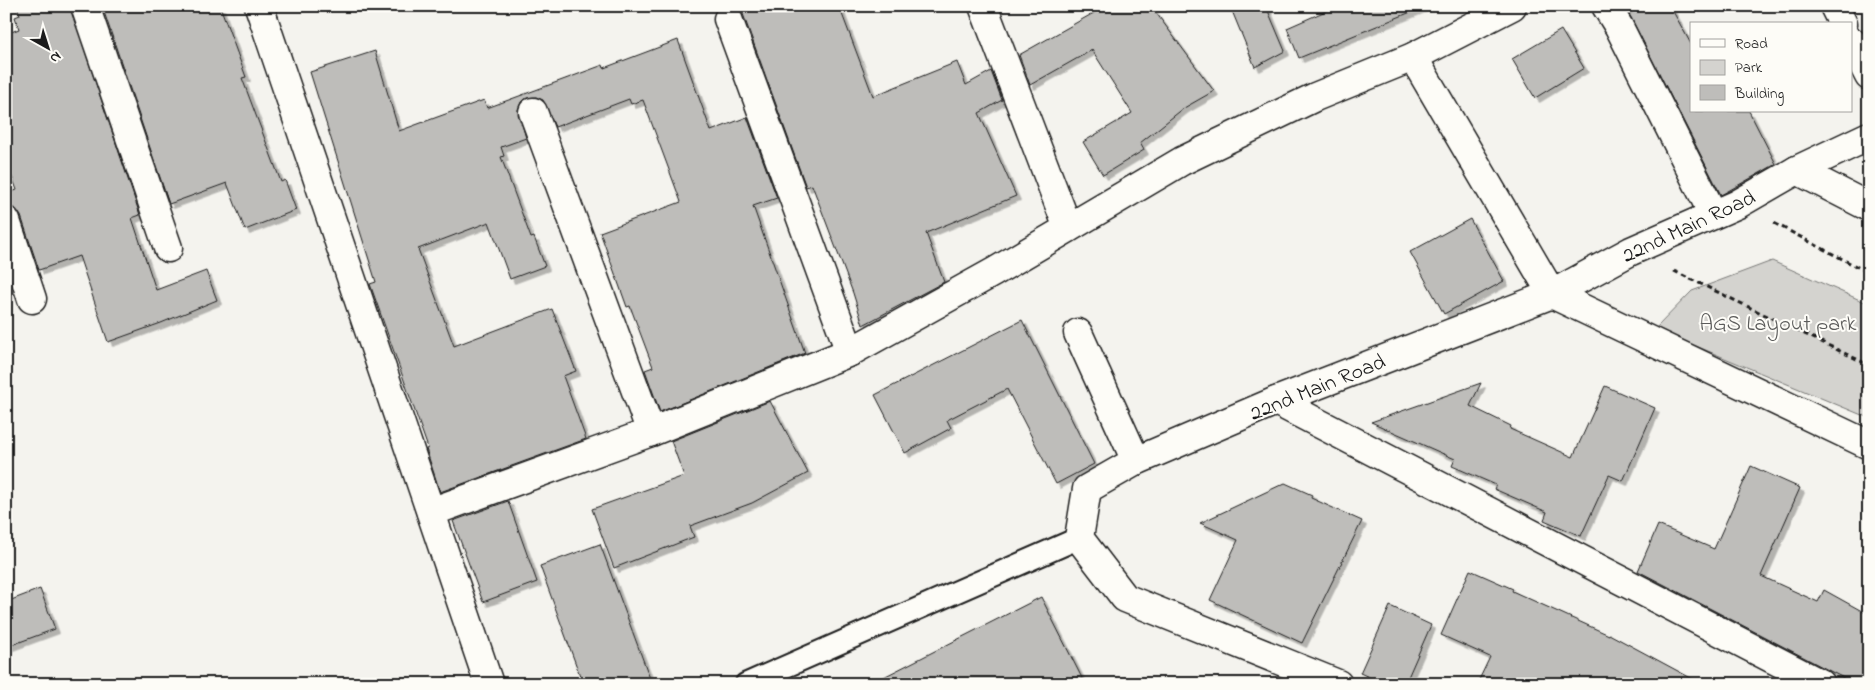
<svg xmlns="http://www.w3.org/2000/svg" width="1875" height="690" viewBox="0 0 1875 690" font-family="'Indie Flower',sans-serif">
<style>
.green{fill:#d4d3cf;stroke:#787876}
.building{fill:#bebdba;stroke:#1c1c1c;filter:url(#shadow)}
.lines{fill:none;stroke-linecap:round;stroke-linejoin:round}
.lane-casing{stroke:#1c1c1c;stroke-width:25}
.street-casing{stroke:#1c1c1c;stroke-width:31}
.path{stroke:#1c1c1c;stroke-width:3;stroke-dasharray:5 4;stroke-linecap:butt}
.lane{stroke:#fdfcf7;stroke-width:21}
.street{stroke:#fdfcf7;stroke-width:28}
.labels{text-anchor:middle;stroke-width:4;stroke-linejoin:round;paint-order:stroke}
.street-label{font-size:22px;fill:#1c1c1c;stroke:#fdfcf7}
.park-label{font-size:22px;fill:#5c5c5b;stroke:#fdfcf7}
</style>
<defs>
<filter id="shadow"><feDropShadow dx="4.5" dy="4.5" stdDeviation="0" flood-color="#0004"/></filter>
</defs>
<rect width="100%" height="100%" fill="#f4f3ee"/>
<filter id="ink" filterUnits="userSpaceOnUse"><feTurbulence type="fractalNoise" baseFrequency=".02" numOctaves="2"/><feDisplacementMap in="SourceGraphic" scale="10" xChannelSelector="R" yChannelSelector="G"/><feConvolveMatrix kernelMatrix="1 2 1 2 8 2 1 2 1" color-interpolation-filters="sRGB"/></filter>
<g filter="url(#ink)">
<path class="green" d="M1772,261L1869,304V418L1655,329L1692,291Z"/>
<g class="building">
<path d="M17,6H70L140,215L132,218L156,290L206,271L217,300L161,323L108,342L79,256L39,270L21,216L16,209L8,206L6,199V194L17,190L6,161V34L19,29L15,17L20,15Z"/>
<path d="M102,6H220L246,77L242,78L281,182L285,180L296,210L245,230L227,183L169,204Z"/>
<path d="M738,6H839L873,96L957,62L966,85L991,71L1002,100L979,113L1016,196L926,233L944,282L863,325L853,293L812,185L806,187L743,14Z"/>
<path d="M1106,6H1151L1214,91L1184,108L1140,143L1144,150L1103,175L1083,142L1132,113L1092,50L1030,85L1019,55Z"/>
<path d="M1230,6H1266L1285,51L1255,67Z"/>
<path d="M1337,6H1423V7L1299,58L1287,28Z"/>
<path d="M1643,6H1670L1691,44V111H1749L1776,164L1721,195L1629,14Z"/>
<path d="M1561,30L1584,68L1535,98L1512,59Z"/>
<path d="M678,40L711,131L747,117L777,198L753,206L805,353L660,412L645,370L653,367L630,306L627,307L600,232L681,202L643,100L631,104L629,99L555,127L543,100L536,97L527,98L521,102L518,110L526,138L501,147L504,156L501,157L531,238L534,237L545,266L510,279L489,222L418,249L454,346L552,309L576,371L563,376L586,439L440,492L426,449L428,448L370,284L376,282L310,72L375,51L399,131L484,100L487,108L603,65L604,68Z"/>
<path d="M1470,219L1504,281L1444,314L1410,252Z"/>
<path d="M1022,320L1094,464L1056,484L1007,389L947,420L951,428L905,453L875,395Z"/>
<path d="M1481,383L1470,406L1511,426L1510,429L1573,457L1605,386L1655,408L1623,481L1609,475L1581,536L1544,520L1547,512L1494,489L1496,485L1452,466L1455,459L1371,422Z"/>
<path d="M770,401L808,473L752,503L690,526L694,537L614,568L592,509L684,476L671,441Z"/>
<path d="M1751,466L1800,488L1761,576L1818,602L1824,590L1869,615V684H1855L1638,571L1658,525L1714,549Z"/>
<path d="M1285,483L1312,495L1311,498L1362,521L1302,643L1210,600L1238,540L1200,523Z"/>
<path d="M508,501L537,582L483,602L453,521Z"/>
<path d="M600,544L652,684H583L540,566Z"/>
<path d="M1470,570L1513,589L1512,591L1609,635V634L1702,684H1477L1490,657L1441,635Z"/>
<path d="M40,589L55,629L6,647V602Z"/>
<path d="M1041,597L1085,684H870Z"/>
<path d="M1390,606L1431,625L1405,684H1384L1360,673Z"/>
</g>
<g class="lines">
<g class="lane-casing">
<path id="lane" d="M746,684L1079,538"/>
</g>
<g class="street-casing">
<g id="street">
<path d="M85,6L168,248"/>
<path d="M259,6L489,684"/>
<path d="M983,6L1068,228"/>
<path d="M1606,6L1619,27L1713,214"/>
<path d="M1834,6L1843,24"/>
<path d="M728,19L850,352"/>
<path d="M1851,41L1869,76"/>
<path d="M1413,57L1552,294L1869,445"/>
<path d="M533,112L651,432"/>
<path d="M1797,170L1869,207"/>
<path d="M6,221L32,299"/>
<path d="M1078,333L1136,461"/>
<path d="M1276,401L1821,684"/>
<path d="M431,512L651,432L850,352L994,272L1182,161L1315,97L1413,57L1512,6"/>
<path d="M1338,684L1125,598L1079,538L1087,489L1136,461L1276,401L1552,294L1631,251L1738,204L1797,170L1869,136"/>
</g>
</g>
<g class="path">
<path d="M1774,223L1869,273"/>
<path d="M1674,271L1869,365"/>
</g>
<use href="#lane" class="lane"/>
<use href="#street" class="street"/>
</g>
</g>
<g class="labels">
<g class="street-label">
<text transform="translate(1688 225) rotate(-25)" y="8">22nd Main Road</text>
<text transform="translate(1317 386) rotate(-22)" y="8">22nd Main Road</text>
</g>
<g class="park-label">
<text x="1778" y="330">AGS Layout park</text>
</g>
</g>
<rect width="1875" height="690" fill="none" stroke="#fdfcf7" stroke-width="25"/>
<rect x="12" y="12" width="1850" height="665" fill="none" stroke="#1c1c1c" stroke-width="2" filter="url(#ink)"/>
<rect x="1690" y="22" width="162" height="90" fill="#fdfcf7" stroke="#a3a29f"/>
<rect x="1700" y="39" width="25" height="8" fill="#fdfcf7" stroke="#a3a29f"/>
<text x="1735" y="48" font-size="15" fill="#1c1c1c">Road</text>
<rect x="1700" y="60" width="25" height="15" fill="#d4d3cf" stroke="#a3a29f"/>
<text x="1735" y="72" font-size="15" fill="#1c1c1c">Park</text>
<rect x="1700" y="85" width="25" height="15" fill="#bebdba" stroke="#a3a29f"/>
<text x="1735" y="98" font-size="15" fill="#1c1c1c">Building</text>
<g transform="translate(48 48) rotate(141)" stroke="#fdfcf7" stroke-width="4" paint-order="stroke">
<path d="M0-4L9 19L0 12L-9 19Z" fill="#1c1c1c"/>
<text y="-8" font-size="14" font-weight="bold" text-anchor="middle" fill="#1c1c1c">N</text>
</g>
</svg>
